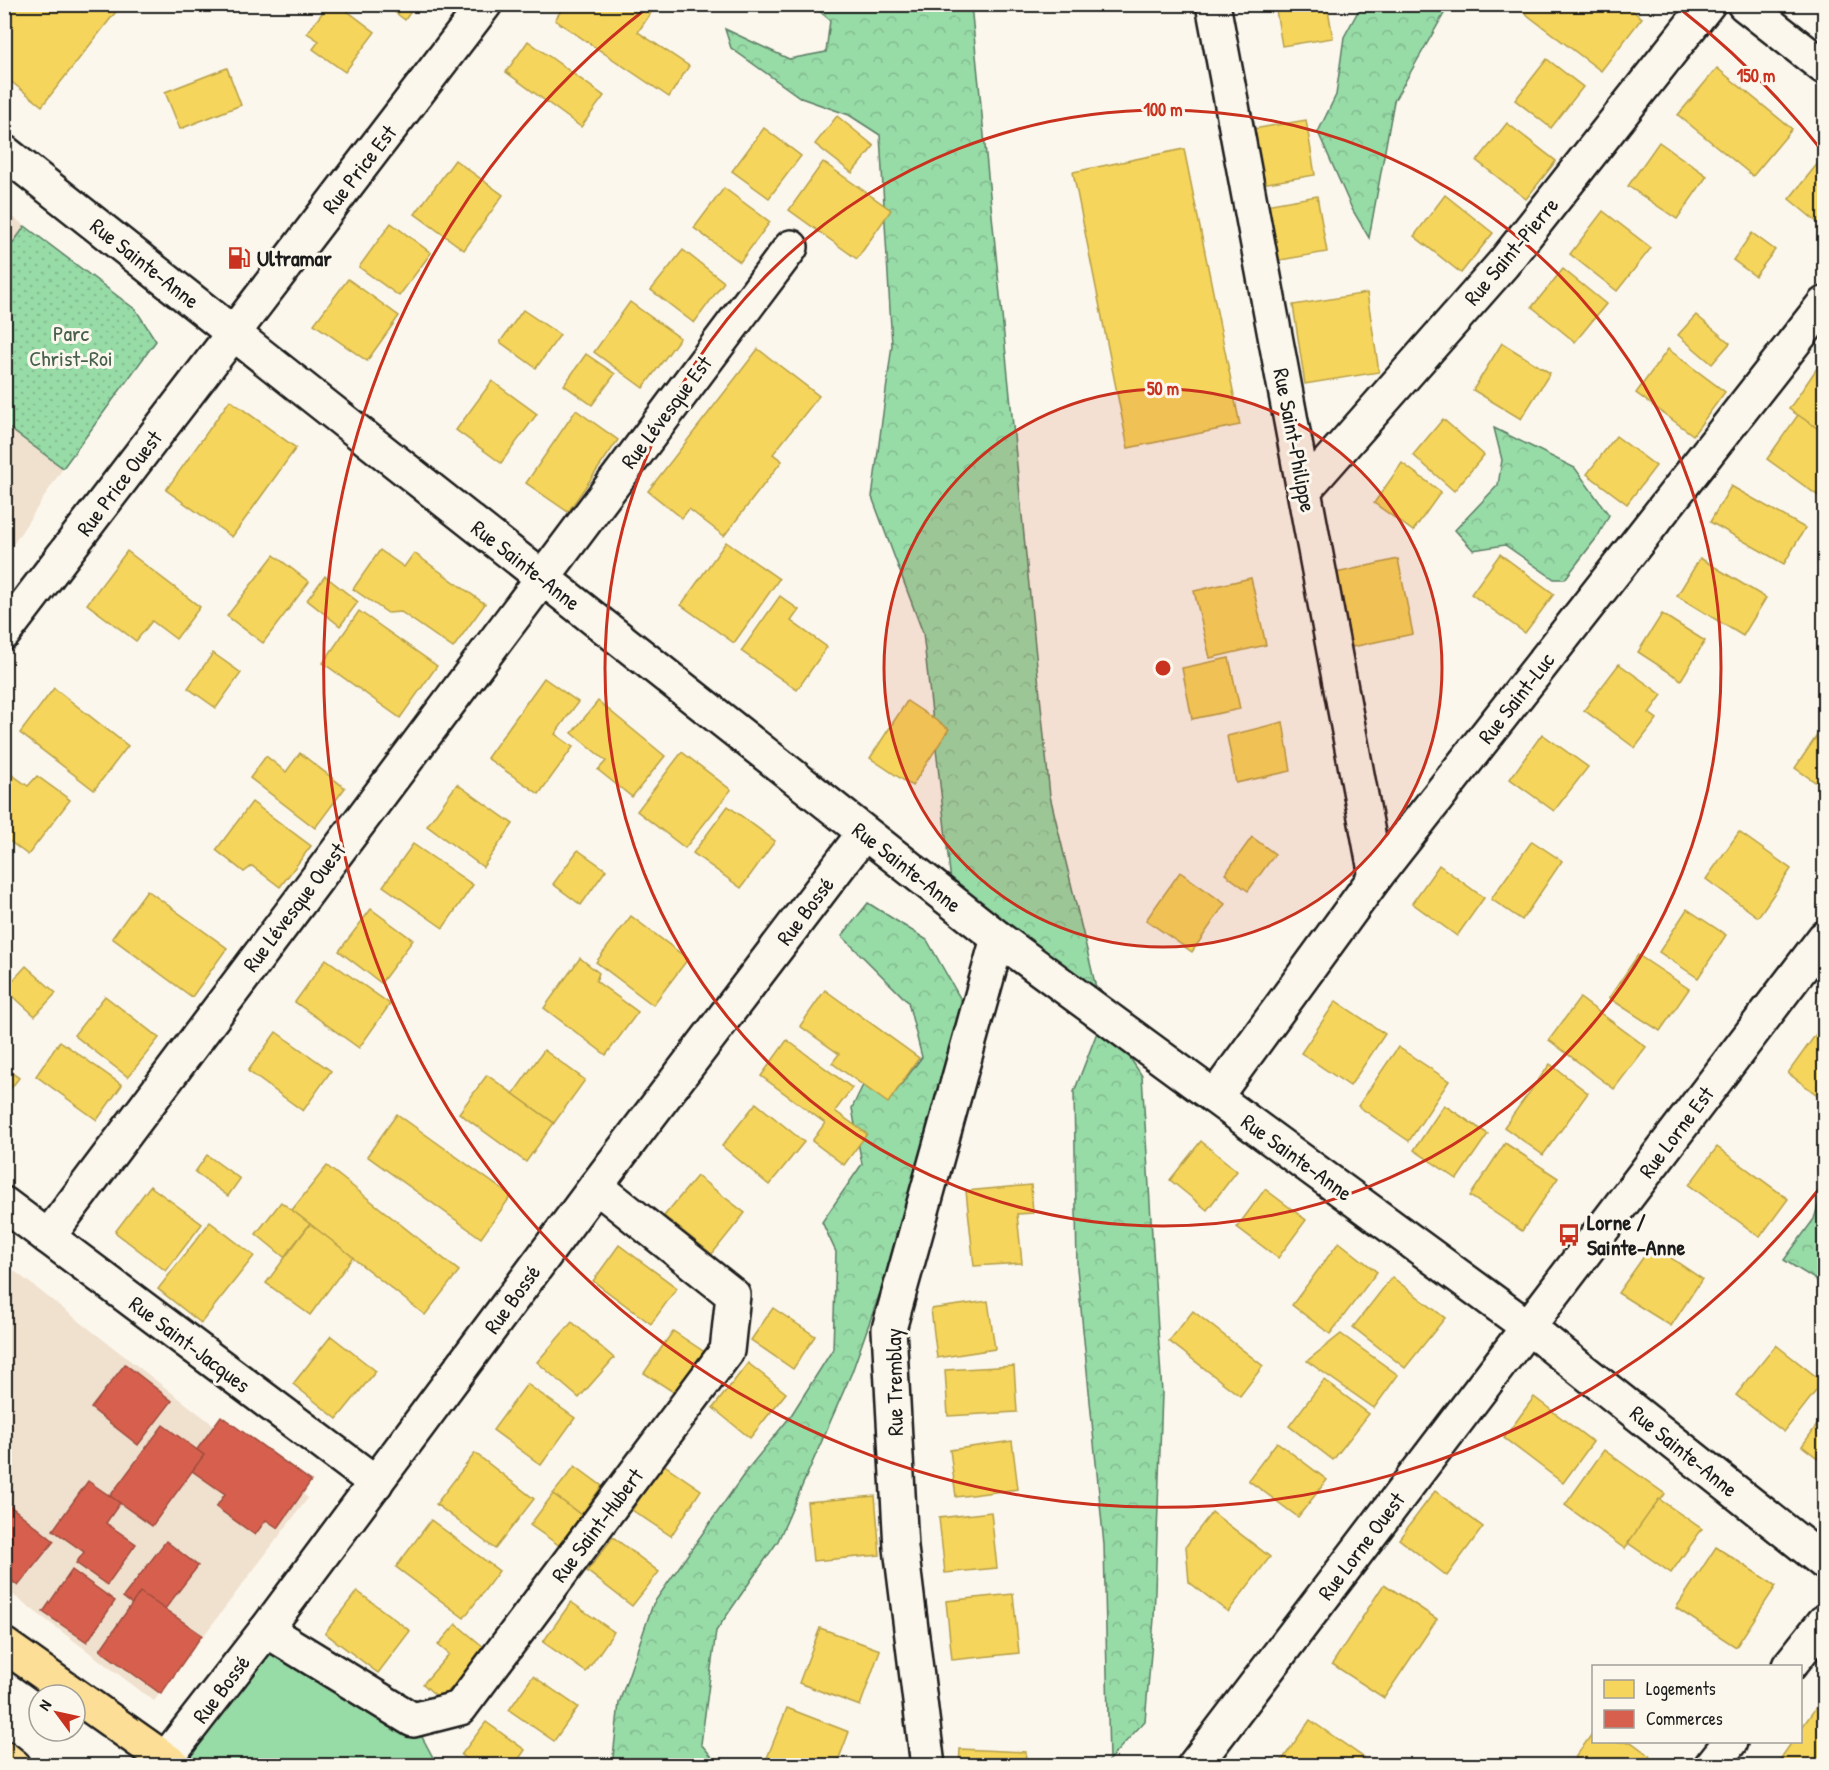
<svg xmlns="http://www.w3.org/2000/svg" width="1829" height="1770" viewBox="0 0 1829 1770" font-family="'Patrick Hand',sans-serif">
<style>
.built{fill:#f0e0ce}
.grass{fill:#97dba7;stroke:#5a7c62;stroke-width:1.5}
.forest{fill:url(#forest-crowns);stroke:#5a7c62;stroke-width:1.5}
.park{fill:url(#park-dots);stroke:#5a7c62;stroke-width:1.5}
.homes{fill:#f6d55c;stroke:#b59e49;stroke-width:1.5}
.shops{fill:#d6604d;stroke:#9e4c3e;stroke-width:1.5}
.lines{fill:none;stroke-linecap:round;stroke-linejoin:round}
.minor-casing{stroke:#1c1c1c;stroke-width:38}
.tertiary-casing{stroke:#1c1c1c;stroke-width:38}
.primary-casing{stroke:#1c1c1c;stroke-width:38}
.minor{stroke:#fbf7ec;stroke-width:33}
.tertiary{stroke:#fbf7ec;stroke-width:33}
.primary{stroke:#fcde96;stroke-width:33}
.ring{fill:none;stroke:#c8321e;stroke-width:3}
.labels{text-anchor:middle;stroke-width:6;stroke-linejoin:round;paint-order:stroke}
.street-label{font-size:22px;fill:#1c1c1c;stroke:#fbf7ec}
.poi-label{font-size:22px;font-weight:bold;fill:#1c1c1c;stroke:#fbf7ec;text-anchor:start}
.park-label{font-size:22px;fill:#475f4d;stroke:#fbf7ec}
.centre{fill:#c8321e;stroke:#fbf7ec;stroke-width:3}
.ring-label{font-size:18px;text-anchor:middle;font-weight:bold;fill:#c8321e;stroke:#fbf7ec;stroke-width:6;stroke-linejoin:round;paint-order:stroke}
</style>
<defs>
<pattern id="forest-crowns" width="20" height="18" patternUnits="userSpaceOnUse" patternTransform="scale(1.5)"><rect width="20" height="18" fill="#97dba7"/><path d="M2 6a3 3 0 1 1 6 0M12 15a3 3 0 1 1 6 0" fill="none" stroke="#82bb8f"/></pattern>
<pattern id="park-dots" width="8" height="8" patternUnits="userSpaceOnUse" patternTransform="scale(1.5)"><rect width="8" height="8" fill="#97dba7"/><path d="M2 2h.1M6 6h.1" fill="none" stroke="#82bb8f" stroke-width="1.8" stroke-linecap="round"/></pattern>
</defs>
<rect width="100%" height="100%" fill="#fbf7ec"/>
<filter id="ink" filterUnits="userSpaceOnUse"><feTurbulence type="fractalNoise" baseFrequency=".0167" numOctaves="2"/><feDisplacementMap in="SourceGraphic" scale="12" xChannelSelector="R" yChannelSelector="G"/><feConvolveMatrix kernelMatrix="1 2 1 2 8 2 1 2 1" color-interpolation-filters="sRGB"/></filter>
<g filter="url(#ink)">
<g class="built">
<path d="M5,211L25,226L5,254Z"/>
<path d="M5,425L63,468L5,557Z"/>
<path d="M4,1263L308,1498L154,1701L5,1589Z"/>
</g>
<path class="grass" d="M266,1630L413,1720L437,1765L175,1766Z"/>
<g class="forest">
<path d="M1362,4L1449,5L1394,101L1369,238L1352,209L1318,132L1336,95L1344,37Z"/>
<path d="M812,5H971L1050,796L1103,1017L1142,1076L1162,1393L1154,1619L1145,1721L1109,1760L1104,1545L1077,1268L1074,1092L1103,1017L951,882L923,633L872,497L892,345L880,135L849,115L801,98L731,48L725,29L789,59L826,52L830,20Z"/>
<path d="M1494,428L1575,468L1609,515L1598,536L1565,579H1554L1505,545L1473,550L1455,530L1498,485L1502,460Z"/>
<path d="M868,903L927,940L964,1005L926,1162L852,1372L778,1541L716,1631L701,1744L719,1765L612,1766L619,1703L653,1604L747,1470L790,1417L833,1349L836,1252L822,1222L862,1164L852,1108L863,1085L888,1102L922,1057L908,1002L842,936Z"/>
<path d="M1824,1186V1285L1784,1260L1814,1219Z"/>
</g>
<path class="park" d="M25,226L136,310L156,341L63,468L5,425V254Z"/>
<g class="homes">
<path d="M8,4H122L42,106L4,76V9Z"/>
<path d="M329,4H338L375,32L345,72L313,49L319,41L307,33Z"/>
<path d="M384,4H416L405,20Z"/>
<path d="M565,4H657L638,32L689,66L669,97L555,20Z"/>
<path d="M1275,4H1327L1333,38L1282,46Z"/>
<path d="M1521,4H1624L1642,18L1601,71L1518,8Z"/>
<path d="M528,41L604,96L581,127L506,72Z"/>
<path d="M1547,59L1583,87L1551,128L1515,100Z"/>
<path d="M227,68L241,105L180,129L165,92Z"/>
<path d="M1717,68L1792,129L1753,176L1678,115Z"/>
<path d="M837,116L874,146L852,173L815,144Z"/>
<path d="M1306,120L1315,175L1262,184L1253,129Z"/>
<path d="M1507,123L1556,161L1526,199L1477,161Z"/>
<path d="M764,128L801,156L769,198L732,171Z"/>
<path d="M1659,142L1707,176L1677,219L1628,186Z"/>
<path d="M1184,149L1240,425L1128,448L1073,172Z"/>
<path d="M1823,157L1824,158V228L1789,199Z"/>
<path d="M455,160L503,195L464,250L415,214Z"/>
<path d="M823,162L891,210L857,259L789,210Z"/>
<path d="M724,188L770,222L740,262L694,228Z"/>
<path d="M1445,195L1493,233L1461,273L1414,236Z"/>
<path d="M1317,196L1327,252L1275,261L1265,205Z"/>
<path d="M1603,211L1651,248L1617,291L1570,254Z"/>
<path d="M391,223L431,253L399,296L359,267Z"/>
<path d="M1752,233L1775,250L1755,276L1733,260Z"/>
<path d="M683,250L724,282L694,323L651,290Z"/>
<path d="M1563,269L1606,304L1575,342L1532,307Z"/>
<path d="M348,279L399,316L367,361L314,324Z"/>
<path d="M1367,293L1379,372L1305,384L1293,305Z"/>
<path d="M630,302L680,338L643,388L594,352Z"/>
<path d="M523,310L560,335L536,368L500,342Z"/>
<path d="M1696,315L1730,343L1712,364L1678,335Z"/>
<path d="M1502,343L1550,373L1521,419L1473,390Z"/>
<path d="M758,349L819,396L773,454L782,461L724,536L689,509L682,518L648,491Z"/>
<path d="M1668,349L1725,392L1693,435L1636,393Z"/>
<path d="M586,354L615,374L592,405L564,385Z"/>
<path d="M1824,358V433L1789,409Z"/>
<path d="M492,381L537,414L501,463L456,430Z"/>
<path d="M230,400L296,448L232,537L166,490Z"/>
<path d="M576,410L618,440L568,512L526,483Z"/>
<path d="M1798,415L1824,433V500L1767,459Z"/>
<path d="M1443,419L1484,455L1454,491L1413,455Z"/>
<path d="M1616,436L1656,466L1627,504L1587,474Z"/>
<path d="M1402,463L1441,492L1413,531L1374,503Z"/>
<path d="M1731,486L1805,528L1784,564L1710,522Z"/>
<path d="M726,542L779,579L734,643L681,605Z"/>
<path d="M380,550L404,567L414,553L485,604L453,648L401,612L388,613L353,589Z"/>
<path d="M127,551L200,607L176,639L152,621L136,641L87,604Z"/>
<path d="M1500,554L1554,594L1525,633L1471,594Z"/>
<path d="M274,555L309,582L263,643L227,616Z"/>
<path d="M1700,558L1766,598L1743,636L1677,596Z"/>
<path d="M1398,559L1413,634L1352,647L1336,573Z"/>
<path d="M325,576L358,602L340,626L307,600Z"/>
<path d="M1251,578L1266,645L1210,658L1194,591Z"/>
<path d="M780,596L799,610L791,621L827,647L797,690L741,651Z"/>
<path d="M359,611L437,666L400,718L323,663Z"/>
<path d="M1662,614L1705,641L1681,680L1638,652Z"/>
<path d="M213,653L241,673L216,708L188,688Z"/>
<path d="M1229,658L1240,709L1192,719L1182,668Z"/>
<path d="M1619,664L1662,695L1649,713L1657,719L1635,748L1584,710Z"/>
<path d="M544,678L578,702L555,734L573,747L539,794L487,758Z"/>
<path d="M54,688L128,746L94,790L20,733Z"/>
<path d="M598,701L665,756L632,797L598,770L606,761L572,733Z"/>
<path d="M907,701L949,729L912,786L870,758Z"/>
<path d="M1283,722L1291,771L1236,783L1227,736Z"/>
<path d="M1542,734L1588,767L1554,811L1510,779Z"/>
<path d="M1818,734L1824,738V788L1795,768Z"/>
<path d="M682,752L731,790L685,848L637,811Z"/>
<path d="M300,753L345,788L315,828L250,778L266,756L286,772Z"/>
<path d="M4,769L28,786L37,776L70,800L28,855L4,837Z"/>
<path d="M457,784L513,824L483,867L427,826Z"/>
<path d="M252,802L311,846L280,887L252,866L244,872L216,850Z"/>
<path d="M728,806L775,841L741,888L693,853Z"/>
<path d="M1739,832L1791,869L1758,917L1706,879Z"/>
<path d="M1252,837L1275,854L1248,891L1225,874Z"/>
<path d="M1532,841L1562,861L1522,920L1491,899Z"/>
<path d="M413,844L473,885L443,928L383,886Z"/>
<path d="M578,850L606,870L581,905L553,884Z"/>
<path d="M1439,865L1484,898L1457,936L1412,903Z"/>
<path d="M1180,872L1225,904L1192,952L1146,920Z"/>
<path d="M147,890L227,948L192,997L112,938Z"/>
<path d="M371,909L413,940L381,983L339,951Z"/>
<path d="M1687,909L1726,935L1698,978L1659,952Z"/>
<path d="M631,916L688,959L653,1005L596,962Z"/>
<path d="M1638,955L1689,989L1660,1031L1609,998Z"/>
<path d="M580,958L599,973L596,981L638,1012L606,1055L544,1008Z"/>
<path d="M326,959L390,1004L359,1048L295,1002Z"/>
<path d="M26,966L56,993L35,1016L5,989Z"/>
<path d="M825,990L919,1058L888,1103L832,1063L839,1054L800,1026Z"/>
<path d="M105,996L159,1038L128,1077L74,1035Z"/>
<path d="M1580,998L1646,1047L1614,1089L1549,1040Z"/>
<path d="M1336,1001L1385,1034L1350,1086L1301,1053Z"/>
<path d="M276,1032L331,1071L303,1111L248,1071Z"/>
<path d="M1816,1034L1824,1040V1100L1788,1073Z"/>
<path d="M787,1040L852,1088L835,1111L867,1134L844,1165L812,1141L825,1123L761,1076Z"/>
<path d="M60,1041L122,1085L97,1120L36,1076Z"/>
<path d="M1398,1047L1449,1081L1409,1141L1358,1106Z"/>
<path d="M544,1050L585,1080L554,1123L513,1094Z"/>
<path d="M1550,1064L1588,1093L1543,1155L1504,1127Z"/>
<path d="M4,1067L19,1078L4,1097Z"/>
<path d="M487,1075L554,1123L526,1162L459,1113Z"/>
<path d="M756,1103L804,1142L769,1185L722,1146Z"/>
<path d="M1444,1105L1488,1134L1457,1179L1414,1150Z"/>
<path d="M397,1114L511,1196L481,1238L367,1156Z"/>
<path d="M1201,1141L1237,1171L1207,1210L1170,1180Z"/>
<path d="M1505,1143L1558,1178L1522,1231L1470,1196Z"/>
<path d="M1717,1147L1788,1199L1760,1237L1689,1185Z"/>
<path d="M207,1155L240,1179L228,1196L195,1172Z"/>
<path d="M327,1166L459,1271L425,1315L292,1210Z"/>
<path d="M697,1176L745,1213L712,1254L664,1216Z"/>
<path d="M1031,1185L1033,1213L1017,1214L1022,1263L974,1266L966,1191Z"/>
<path d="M150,1186L202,1224L166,1271L115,1232Z"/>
<path d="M1265,1189L1306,1220L1278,1258L1237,1227Z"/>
<path d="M281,1202L310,1224L284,1257L256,1234Z"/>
<path d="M210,1222L254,1256L201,1323L158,1289Z"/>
<path d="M310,1224L353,1257L310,1315L266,1283Z"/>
<path d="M1339,1242L1377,1272L1330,1334L1292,1305Z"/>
<path d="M619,1245L677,1288L651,1324L593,1281Z"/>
<path d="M1652,1245L1702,1279L1671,1326L1618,1293Z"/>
<path d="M1392,1277L1445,1318L1405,1368L1353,1327Z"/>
<path d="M988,1301L995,1349L937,1358L931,1309Z"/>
<path d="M773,1308L815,1336L793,1369L751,1340Z"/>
<path d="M1193,1311L1263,1366L1240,1396L1169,1341Z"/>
<path d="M572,1322L614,1358L579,1398L537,1362Z"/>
<path d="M673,1331L706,1353L678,1395L644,1373Z"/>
<path d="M1341,1334L1398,1375L1374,1408L1307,1361Z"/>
<path d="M331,1336L376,1371L337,1419L293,1384Z"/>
<path d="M1776,1345L1823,1382L1784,1432L1736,1395Z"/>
<path d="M748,1363L786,1393L750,1438L713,1408Z"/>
<path d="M1014,1366L1017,1412L948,1416L945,1370Z"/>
<path d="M1324,1380L1369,1414L1333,1460L1289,1426Z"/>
<path d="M527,1384L575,1418L541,1465L493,1430Z"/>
<path d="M1534,1397L1593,1442L1563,1483L1504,1438Z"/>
<path d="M1824,1415V1463L1802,1446Z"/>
<path d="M1012,1441L1018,1489L956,1497L950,1450Z"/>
<path d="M1277,1442L1327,1480L1298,1517L1248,1480Z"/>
<path d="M1604,1450L1665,1494L1625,1549L1565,1505Z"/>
<path d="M475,1453L534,1499L495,1549L436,1504Z"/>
<path d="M663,1464L701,1490L671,1536L632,1510Z"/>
<path d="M575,1466L602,1486L581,1515L553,1494Z"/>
<path d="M1435,1491L1483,1527L1447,1576L1399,1539Z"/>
<path d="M553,1494L581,1515L560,1546L530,1525Z"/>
<path d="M875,1496L880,1555L813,1561L807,1502Z"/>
<path d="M1659,1499L1702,1529L1671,1573L1628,1543Z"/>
<path d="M991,1512L997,1568L945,1573L939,1518Z"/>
<path d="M1212,1512L1270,1557L1228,1612L1189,1582L1186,1546Z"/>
<path d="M431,1520L499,1571L464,1618L396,1567Z"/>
<path d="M613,1537L659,1572L632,1606L587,1571Z"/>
<path d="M1716,1547L1776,1586L1736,1647L1676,1608Z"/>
<path d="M1384,1584L1437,1619L1384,1698L1332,1664Z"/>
<path d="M357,1591L410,1631L378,1673L325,1633Z"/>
<path d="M1013,1594L1019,1653L952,1660L946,1601Z"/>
<path d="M571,1602L614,1632L586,1672L543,1642Z"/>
<path d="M456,1624L485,1648L441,1700L423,1684L449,1654L438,1645Z"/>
<path d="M820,1628L880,1650L860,1706L799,1683Z"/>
<path d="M533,1676L578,1707L554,1741L509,1710Z"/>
<path d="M1824,1696V1766H1791L1781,1758L1792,1742H1800V1730Z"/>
<path d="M787,1708L849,1732L836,1766H788L767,1758Z"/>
<path d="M1310,1720L1363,1757L1357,1766H1284L1280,1763Z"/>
<path d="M486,1722L525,1750L514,1766H475L461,1755Z"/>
<path d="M1594,1731V1742H1631L1650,1756L1643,1766H1569Z"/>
<path d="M960,1749L1026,1752L1025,1766H959Z"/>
</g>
<g class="shops">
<path d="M125,1364L172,1401L138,1445L91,1408Z"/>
<path d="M221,1416L311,1481L278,1528L266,1520L255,1535L216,1507L225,1494L185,1466Z"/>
<path d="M163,1425L204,1455L152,1526L110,1496Z"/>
<path d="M88,1481L120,1503L106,1523L136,1544L107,1585L76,1563L84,1552L53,1530Z"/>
<path d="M4,1501L54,1541L18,1586L4,1575Z"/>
<path d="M166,1541L198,1566L155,1622L123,1597Z"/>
<path d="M72,1570L115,1601L87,1642L43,1612Z"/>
<path d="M140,1592L202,1635L161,1694L100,1650Z"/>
</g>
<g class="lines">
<g class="minor-casing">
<g id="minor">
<path d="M1213,4L1376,876"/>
<path d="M1744,4L1824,67"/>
<path d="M1305,489L1503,264L1708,4"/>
<path d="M1215,1097L1376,876L1824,304"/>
<path d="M4,1204L376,1483"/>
<path d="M48,1237L791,247"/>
<path d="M266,1630L413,1720L460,1708L727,1351L733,1295L596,1186"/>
<path d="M1789,1666L1824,1622"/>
<path d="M160,1766L266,1630L596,1186L864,833"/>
<path d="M928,1766L901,1548L889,1329L998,938"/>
<path d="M1194,1766L1824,938"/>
<path d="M1711,1766L1730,1742"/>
</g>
</g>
<g class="tertiary-casing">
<g id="tertiary">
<path d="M4,152L998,938L1528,1327L1824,1562"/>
<path d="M4,633L485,4"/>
</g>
</g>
<g class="primary-casing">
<g id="primary">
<path d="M4,1645L175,1766"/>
<path d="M4,1758L14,1766"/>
</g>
</g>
<use href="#minor" class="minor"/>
<use href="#tertiary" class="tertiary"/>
<use href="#primary" class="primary"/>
</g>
</g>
<circle cx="1163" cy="668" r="279" fill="#c8321e" fill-opacity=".12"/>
<g class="ring">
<circle cx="1163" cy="668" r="279"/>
<circle cx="1163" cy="668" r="558"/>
<path d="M1823 1184A838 838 0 1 1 647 8M1679 8A838 838 0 0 1 1823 152"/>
</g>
<defs>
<g id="fuel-bare" transform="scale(1.8)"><path d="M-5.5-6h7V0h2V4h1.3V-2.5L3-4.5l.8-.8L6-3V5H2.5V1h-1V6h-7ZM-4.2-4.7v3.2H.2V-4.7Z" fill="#c8321e" stroke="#fbf7ec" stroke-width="2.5" paint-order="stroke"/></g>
<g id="bus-bare" transform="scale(1.8)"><path d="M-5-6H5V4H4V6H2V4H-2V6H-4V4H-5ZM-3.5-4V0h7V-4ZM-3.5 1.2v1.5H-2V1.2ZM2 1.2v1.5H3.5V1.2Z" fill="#c8321e" stroke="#fbf7ec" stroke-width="2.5" paint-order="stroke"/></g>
</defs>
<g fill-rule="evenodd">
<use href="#fuel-bare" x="239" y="258"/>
<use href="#bus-bare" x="1569" y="1235"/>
</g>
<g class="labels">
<g class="street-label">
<text transform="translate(359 169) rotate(-52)" y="8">Rue Price Est</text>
<text transform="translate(1511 251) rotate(-50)" y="8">Rue Saint-Pierre</text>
<text transform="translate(145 263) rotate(38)" y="8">Rue Sainte-Anne</text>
<text transform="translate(666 412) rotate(-53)" y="8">Rue Lévesque Est</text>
<text transform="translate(1295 440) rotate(79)" y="8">Rue Saint-Philippe</text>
<text transform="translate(119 483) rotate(-53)" y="8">Rue Price Ouest</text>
<text transform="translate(526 565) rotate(38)" y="8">Rue Sainte-Anne</text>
<text transform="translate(1516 698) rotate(-52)" y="8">Rue Saint-Luc</text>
<text transform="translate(907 867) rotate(38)" y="8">Rue Sainte-Anne</text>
<text transform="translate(294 907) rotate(-53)" y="8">Rue Lévesque Ouest</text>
<text transform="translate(805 911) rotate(-53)" y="8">Rue Bossé</text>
<text transform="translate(1676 1132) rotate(-53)" y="8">Rue Lorne Est</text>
<text transform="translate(1297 1157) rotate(36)" y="8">Rue Sainte-Anne</text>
<text transform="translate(512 1299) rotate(-54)" y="8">Rue Bossé</text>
<text transform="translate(190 1344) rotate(37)" y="8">Rue Saint-Jacques</text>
<text transform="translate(894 1382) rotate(-91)" y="8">Rue Tremblay</text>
<text transform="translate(1684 1451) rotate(39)" y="8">Rue Sainte-Anne</text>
<text transform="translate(597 1525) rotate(-53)" y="8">Rue Saint-Hubert</text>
<text transform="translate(1361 1546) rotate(-53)" y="8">Rue Lorne Ouest</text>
<text transform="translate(221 1689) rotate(-53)" y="8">Rue Bossé</text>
</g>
<g class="poi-label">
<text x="257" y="266">Ultramar</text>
<text x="1587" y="1230">Lorne /<tspan x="1587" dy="25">Sainte-Anne</tspan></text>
</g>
<g class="park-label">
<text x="71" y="341">Parc<tspan x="71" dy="25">Christ-Roi</tspan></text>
</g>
</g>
<circle cx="1163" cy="668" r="9" class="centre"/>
<g class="ring-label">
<text x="1756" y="82">150 m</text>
<text x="1163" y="116">100 m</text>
<text x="1163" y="395">50 m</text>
</g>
<rect width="1829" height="1770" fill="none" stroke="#fbf7ec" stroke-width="24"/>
<rect x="12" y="12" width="1805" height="1746" fill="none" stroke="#1c1c1c" stroke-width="2" filter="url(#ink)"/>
<rect x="1592" y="1665" width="210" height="78" fill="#fbf7ec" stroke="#a29f99" stroke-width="1.5"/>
<rect x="1604" y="1680" width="30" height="18" fill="#f6d55c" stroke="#a29f99" stroke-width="1.5"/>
<text x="1646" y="1695" font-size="18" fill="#1c1c1c">Logements</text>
<rect x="1604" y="1710" width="30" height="18" fill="#d6604d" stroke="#a29f99" stroke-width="1.5"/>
<text x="1646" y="1725" font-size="18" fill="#1c1c1c">Commerces</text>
<g transform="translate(57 1713) rotate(303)"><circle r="28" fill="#fbf7ec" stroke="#a29f99" stroke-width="1.5"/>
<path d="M0-4.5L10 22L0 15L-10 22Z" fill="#c8321e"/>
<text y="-9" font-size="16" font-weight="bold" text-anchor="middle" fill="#1c1c1c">N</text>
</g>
</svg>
